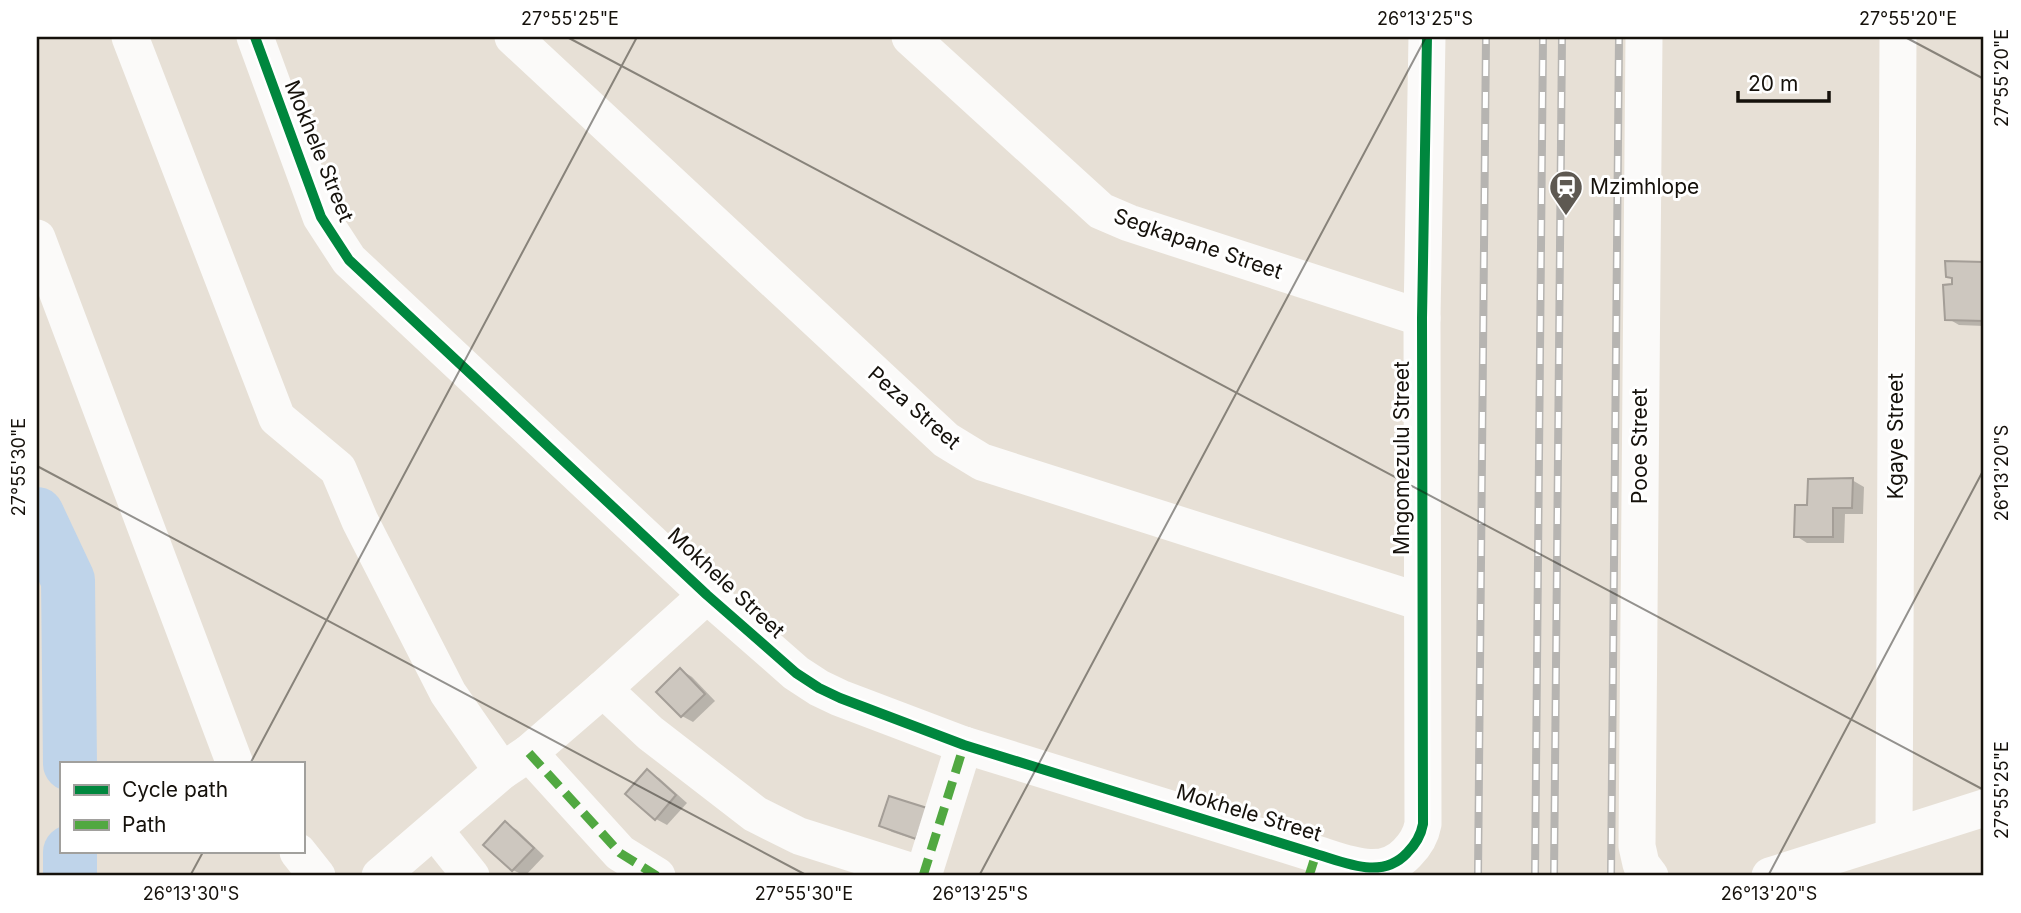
<svg xmlns="http://www.w3.org/2000/svg" width="2021" height="913" viewBox="0 0 2021 913" font-family="Inter,sans-serif">
<style>
.shadow{fill:#0003}
.lines{fill:none;stroke-linecap:round;stroke-linejoin:round}
.river{stroke:#bfd4ea;stroke-width:54}
.building{fill:#cdc7bf;stroke:#a49e97;stroke-width:2}
.minor{stroke:#fbfaf9;stroke-width:37}
.rail-casing{stroke:#b6b4b1;stroke-width:8}
.rail{stroke:#fff;stroke-width:5;stroke-dasharray:16;stroke-linecap:butt}
.quiet{stroke:#51a841;stroke-width:9;stroke-dasharray:18 9;stroke-linecap:butt}
.cycleway-casing{stroke:#fff;stroke-width:15}
.cycleway{stroke:#00873e;stroke-width:10}
.ticks{fill:none;stroke:#15110b;stroke-width:2;stroke-opacity:0.45}
.labels{text-anchor:middle;stroke-width:6;stroke-linejoin:round;paint-order:stroke}
.street-label{font-size:21px;fill:#15110b;stroke:#fff}
.poi-label{font-size:21px;fill:#15110b;stroke:#fff;text-anchor:start}
.neatline{fill:none;stroke:#15110b;stroke-width:2.5}
.ticks-label{font-size:18px;text-anchor:middle;fill:#15110b}
</style>
<rect width="100%" height="100%" fill="#e7e0d6"/>
<g class="shadow">
<path d="M1947,262L1984,264V326L1959,325L1947,318L1954,280L1947,276Z"/>
<path d="M1852,480L1864,487L1863,514H1845L1844,543H1807L1796,536L1809,507Z"/>
<path d="M681,670L692,677L715,701L693,722L682,716Z"/>
<path d="M647,772L659,778L687,803L667,825L656,819Z"/>
<path d="M890,798L928,844L892,832L881,826Z"/>
<path d="M505,823L517,830L544,856L525,876L513,870Z"/>
</g>
<g class="lines">
<g class="river">
<path d="M37,514L68,580L70,764"/>
<path d="M70,852V876"/>
</g>
</g>
<g class="building">
<path d="M1945,261L1984,262V321L1945,320L1943,285L1952,284V278L1946,277Z"/>
<path d="M1853,478L1852,508H1833V537H1794L1795,505H1807L1808,479Z"/>
<path d="M680,668L705,694L681,717L656,692Z"/>
<path d="M647,769L676,795L655,820L625,794Z"/>
<path d="M889,796L927,808L916,839L879,826Z"/>
<path d="M505,821L534,848L512,871L483,845Z"/>
</g>
<g class="lines">
<g class="minor">
<path d="M130,37L277,418L338,469L360,521L448,693L502,771"/>
<path d="M255,37L321,217L349,260L707,595L796,673L819,688L840,698L964,745L1316,854C1346,863 1382,880 1407,853C1415,845 1421,835 1423,824L1422,318L1427,37"/>
<path d="M513,37L946,440L982,462L1421,602"/>
<path d="M910,37L1101,211L1129,223L1422,318"/>
<path d="M1644,37L1637,846L1641,864L1650,876"/>
<path d="M37,238L235,764"/>
<path d="M603,689L650,733L755,814L799,836L925,876"/>
<path d="M529,753L620,853L657,876"/>
<path d="M435,831L471,876"/>
<path d="M1894,836L1898,37"/>
<path d="M298,852L317,876"/>
<path d="M380,876L502,771L529,753L603,689L707,595"/>
<path d="M923,876L964,745"/>
<path d="M1770,876L1984,808"/>
</g>
<g class="rail-casing">
<g id="rail">
<path d="M1478,876L1486,37"/>
<path d="M1535,876L1543,37"/>
<path d="M1554,876L1562,37"/>
<path d="M1611,876L1619,37"/>
</g>
</g>
<use href="#rail" class="rail"/>
<g class="quiet">
<path d="M529,753L620,853L657,876"/>
<path d="M923,876L964,745"/>
<path d="M1309,876L1316,854"/>
</g>
<g class="cycleway-casing">
<path id="cycleway" d="M255,37L321,217L349,260L707,595L796,673L819,688L840,698L964,745L1316,854C1346,863 1382,880 1407,853C1415,845 1421,835 1423,824L1422,318L1427,37"/>
</g>
<use href="#cycleway" class="cycleway"/>
</g>
<path class="ticks" d="M567,37L1984,790M1905,37L1984,79M37,466L808,876M250,764L637,37M190,876L203,852M979,876L1426,37M1768,876L1984,469"/>
<defs>
<g id="station-pin" transform="scale(1.75)"><path d="M0 17L-7.5 6A9.5 9.5 0 1 1 7.5 6Z" fill="#5e5952" stroke="#fff"/><path d="M-3-6H3Q5-6 5-4V2Q5 4 3 4L4.5 6H3L1.5 4h-3L-3 6H-4.5L-3 4Q-5 4-5 2V-4Q-5-6-3-6ZM-3.5-4v3h7v-3ZM-3.5 1v1.5H-2V1ZM2 1v1.5H3.5V1Z" fill="#fff"/></g>
</defs>
<g fill-rule="evenodd">
<use href="#station-pin" x="1566" y="187"/>
</g>
<g class="labels">
<g class="street-label">
<text transform="translate(319 151) rotate(68)" y="7">Mokhele Street</text>
<text transform="translate(1198 244) rotate(19)" y="7">Segkapane Street</text>
<text transform="translate(914 408) rotate(41)" y="7">Peza Street</text>
<text transform="translate(1896 436) rotate(-90)" y="7">Kgaye Street</text>
<text transform="translate(1640 446) rotate(-90)" y="7">Pooe Street</text>
<text transform="translate(1402 458) rotate(-90)" y="7">Mngomezulu Street</text>
<text transform="translate(726 583) rotate(43)" y="7">Mokhele Street</text>
<text transform="translate(1249 813) rotate(17)" y="7">Mokhele Street</text>
</g>
<g class="poi-label">
<text x="1590" y="194">Mzimhlope</text>
</g>
</g>
<rect width="2021" height="913" fill="none" stroke="#ffffff" stroke-width="77"/>
<rect x="60" y="762" width="245" height="91" fill="#ffffff" stroke="#a1a09d" stroke-width="2"/>
<rect x="74" y="785" width="35" height="10" fill="#00873e" stroke="#a1a09d" stroke-width="2"/>
<text x="122" y="797" font-size="21" fill="#15110b">Cycle path</text>
<rect x="74" y="820" width="35" height="10" fill="#51a841" stroke="#a1a09d" stroke-width="2"/>
<text x="122" y="832" font-size="21" fill="#15110b">Path</text>
<path d="M1738 91v10h91v-10" fill="none" stroke="#15110b" stroke-width="3.5"/>
<text x="1748" y="91" font-size="21" fill="#15110b" stroke="#ffffff" stroke-width="5" paint-order="stroke">20 m</text>
<rect x="38" y="38" width="1944" height="836" class="neatline"/>
<g class="ticks-label">
<text x="570" y="25">27°55'25"E</text>
<text x="1425" y="25">26°13'25"S</text>
<text x="1908" y="25">27°55'20"E</text>
<text transform="translate(2002 78) rotate(-90)" y="6">27°55'20"E</text>
<text transform="translate(19 467) rotate(-90)" y="6">27°55'30"E</text>
<text transform="translate(2002 473) rotate(-90)" y="6">26°13'20"S</text>
<text transform="translate(2002 790) rotate(-90)" y="6">27°55'25"E</text>
<text x="191" y="900">26°13'30"S</text>
<text x="804" y="900">27°55'30"E</text>
<text x="980" y="900">26°13'25"S</text>
<text x="1769" y="900">26°13'20"S</text>
</g>
</svg>
